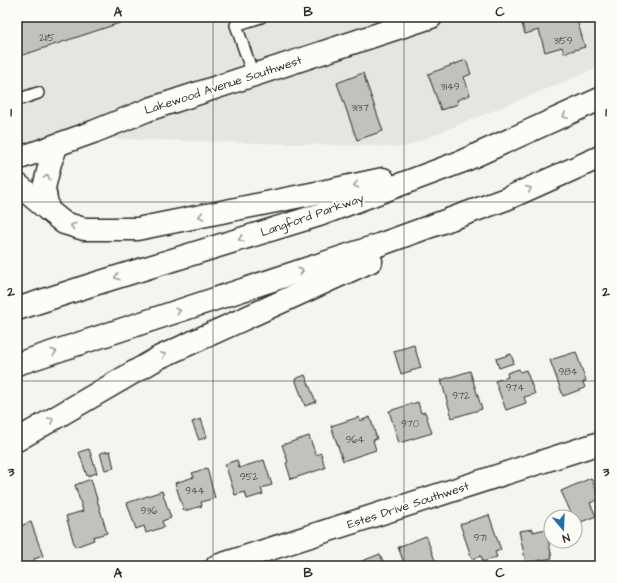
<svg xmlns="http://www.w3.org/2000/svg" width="617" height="583" viewBox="0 0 617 583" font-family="'Architects Daughter',sans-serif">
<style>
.built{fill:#e6e5e0}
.building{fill:#c2c1be;stroke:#2b2b2b}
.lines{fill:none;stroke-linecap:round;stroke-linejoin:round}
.service-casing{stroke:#2b2b2b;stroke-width:14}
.minor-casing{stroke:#2b2b2b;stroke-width:25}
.tertiary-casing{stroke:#2b2b2b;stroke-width:25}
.motorway-casing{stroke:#2b2b2b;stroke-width:25}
.service{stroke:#fdfcf7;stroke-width:11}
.minor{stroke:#fdfcf7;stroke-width:22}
.tertiary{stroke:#fdfcf7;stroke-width:22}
.motorway{stroke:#fdfcf7;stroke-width:22}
.oneway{stroke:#9e9e9b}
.grid{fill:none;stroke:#2b2b2b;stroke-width:1;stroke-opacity:0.55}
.labels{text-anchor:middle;stroke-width:3.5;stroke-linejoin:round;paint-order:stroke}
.number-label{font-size:10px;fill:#515050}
.street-label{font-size:12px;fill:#2b2b2b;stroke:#fdfcf7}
.neatline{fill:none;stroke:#2b2b2b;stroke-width:1.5}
.grid-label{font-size:13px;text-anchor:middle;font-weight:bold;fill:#2b2b2b}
</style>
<rect width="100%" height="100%" fill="#f5f4ef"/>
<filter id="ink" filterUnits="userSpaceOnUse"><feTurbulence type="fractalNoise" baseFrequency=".025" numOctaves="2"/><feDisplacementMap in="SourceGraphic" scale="8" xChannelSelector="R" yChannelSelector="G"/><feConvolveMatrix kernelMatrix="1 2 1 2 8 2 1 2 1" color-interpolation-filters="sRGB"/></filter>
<g filter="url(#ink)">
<path class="built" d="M17,17H600V67L405,147L44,137L17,146Z"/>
<g class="building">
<path d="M17,17H138L17,57Z"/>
<path d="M520,17H576L585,47L564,53L562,47L545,52L539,30L525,34Z"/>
<path d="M466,60L471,74L464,77L470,95L457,100L458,104L441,110L428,74Z"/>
<path d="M363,73L383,131L357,140L337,83Z"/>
<path d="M414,345L421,368L401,374L394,351Z"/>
<path d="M576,352L586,381L583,382L585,388L563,396L550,360Z"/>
<path d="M511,354L514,363L499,368L496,359Z"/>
<path d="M519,369L520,372L526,370L535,394L524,397L526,403L506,410L495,381L508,377L507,373Z"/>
<path d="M470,371L482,409L452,418L441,380Z"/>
<path d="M305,375L316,402L305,406L295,379Z"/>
<path d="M418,402L421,413L425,412L432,433L399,443L389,411Z"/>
<path d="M359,417L360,421L370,417L377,439L373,440L376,450L343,461L331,426Z"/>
<path d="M201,419L207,437L199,440L192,422Z"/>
<path d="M309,436L316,455L321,453L325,468L291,479L286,463L288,462L282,445Z"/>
<path d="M89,449L97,473L87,476L79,452Z"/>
<path d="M110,451L114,468L105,470L100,453Z"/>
<path d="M237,460L239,468L264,460L272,485L261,488L263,494L247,499L245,492L235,495L225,464Z"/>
<path d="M207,468L215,498L201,502L202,506L184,511L175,483L194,477L192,473Z"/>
<path d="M591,478L600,499L590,503L596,516L576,524L575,517H573L561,491Z"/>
<path d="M91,479L107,533L93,537L94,540L75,547L66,516L83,511L75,485Z"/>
<path d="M162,491L171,518L162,521L164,527L146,533L144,526L136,529L127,503Z"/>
<path d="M489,515L501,550L495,552L497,557L483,562L481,556L472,559L460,524Z"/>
<path d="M31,522L43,556L34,559L36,566H17V527Z"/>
<path d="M533,529V532L546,529L552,558L526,563L519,531Z"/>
<path d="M426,536L437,566H405L398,547Z"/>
<path d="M380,554L385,566H353L352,565Z"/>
</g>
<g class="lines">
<g class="service-casing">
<g id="service">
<path d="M253,75L236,25L261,17"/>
<path d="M17,100L38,93"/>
</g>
</g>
<g class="minor-casing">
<path id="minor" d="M217,566L600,443"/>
</g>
<g class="tertiary-casing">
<path id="tertiary" d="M17,159L93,132L150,109L431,17"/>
</g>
<g class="motorway-casing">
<g id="motorway">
<path d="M17,184L48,210L64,223L84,229H137L331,190L383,179"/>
<path d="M48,210L44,188L50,163L57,145"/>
<path d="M17,309L91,285L319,215L463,161L600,99"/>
<path d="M17,364L376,246L506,199L600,157"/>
<path d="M17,440L160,357L371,261"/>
</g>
</g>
<use href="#service" class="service"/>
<use href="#minor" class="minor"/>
<use href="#tertiary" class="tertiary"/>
<use href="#motorway" class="motorway"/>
</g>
<defs><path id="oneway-chevron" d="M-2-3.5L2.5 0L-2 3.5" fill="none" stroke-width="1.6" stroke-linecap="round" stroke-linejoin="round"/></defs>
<g class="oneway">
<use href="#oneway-chevron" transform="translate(565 116) rotate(155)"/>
<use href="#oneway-chevron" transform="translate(47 177) rotate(-76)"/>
<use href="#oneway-chevron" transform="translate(356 185) rotate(167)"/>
<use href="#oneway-chevron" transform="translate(529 189) rotate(-24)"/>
<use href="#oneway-chevron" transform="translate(201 216) rotate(169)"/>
<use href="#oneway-chevron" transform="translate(73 226) rotate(-163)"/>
<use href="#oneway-chevron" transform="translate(241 239) rotate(163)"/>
<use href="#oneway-chevron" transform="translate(301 271) rotate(-18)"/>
<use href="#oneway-chevron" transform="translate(117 277) rotate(163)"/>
<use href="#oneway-chevron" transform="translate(178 311) rotate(-18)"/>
<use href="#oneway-chevron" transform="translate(54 352) rotate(-18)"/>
<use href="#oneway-chevron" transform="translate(163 355) rotate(-26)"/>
<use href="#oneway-chevron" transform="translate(51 420) rotate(-30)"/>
</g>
</g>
<path class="grid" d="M213,17V566M404,17V566M17,202H600M17,381H600"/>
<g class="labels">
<g class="number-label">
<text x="47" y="41">2115</text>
<text x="563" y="44">3159</text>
<text x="450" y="90">3149</text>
<text x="360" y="111">3137</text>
<text x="568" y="375">984</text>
<text x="515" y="391">974</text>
<text x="461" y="399">972</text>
<text x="410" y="427">970</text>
<text x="355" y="443">964</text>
<text x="249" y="480">952</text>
<text x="195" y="494">944</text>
<text x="149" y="514">936</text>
<text x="480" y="541">971</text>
</g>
<g class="street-label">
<text transform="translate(223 85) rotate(-18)" y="4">Lakewood Avenue Southwest</text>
<text transform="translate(312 215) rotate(-19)" y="4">Langford Parkway</text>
<text transform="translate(408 505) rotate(-18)" y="4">Estes Drive Southwest</text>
</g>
</g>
<rect width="617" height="583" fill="none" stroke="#fdfcf7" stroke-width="44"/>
<g transform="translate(563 529) rotate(161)"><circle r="19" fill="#fdfcf7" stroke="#a9a8a5"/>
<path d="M0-3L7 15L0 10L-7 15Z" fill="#1f6fb2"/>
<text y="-6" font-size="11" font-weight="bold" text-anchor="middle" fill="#2b2b2b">N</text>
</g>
<rect x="22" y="22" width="573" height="539" class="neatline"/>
<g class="grid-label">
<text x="118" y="16">A</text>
<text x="308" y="16">B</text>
<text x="500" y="16">C</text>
<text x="11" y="116">1</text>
<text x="606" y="116">1</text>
<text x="11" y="296">2</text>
<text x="606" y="296">2</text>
<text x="11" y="476">3</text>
<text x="606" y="476">3</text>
<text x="118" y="577">A</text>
<text x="308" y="577">B</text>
<text x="500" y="577">C</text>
</g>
</svg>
